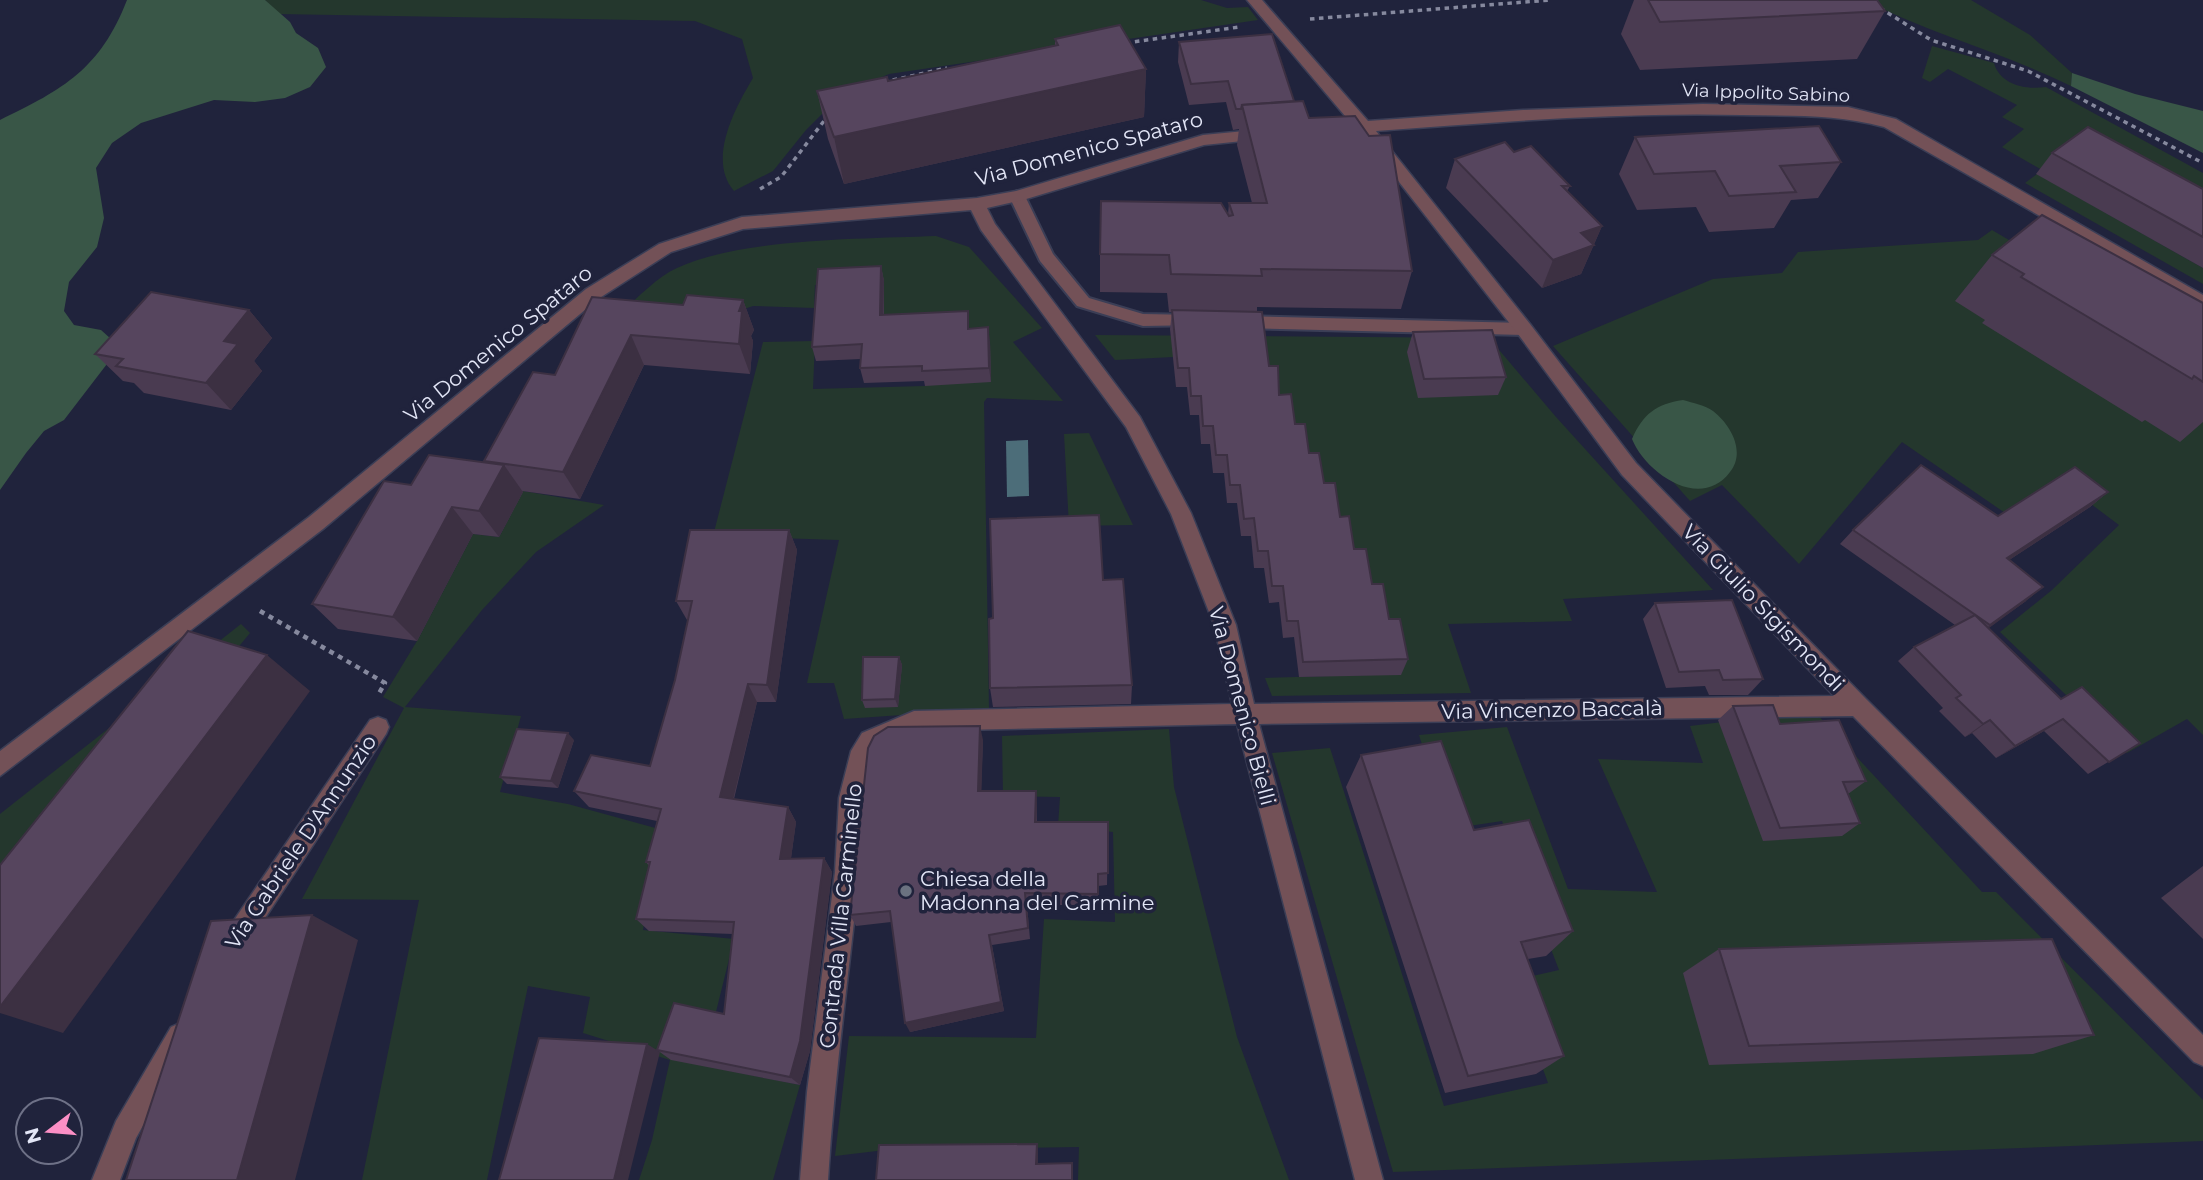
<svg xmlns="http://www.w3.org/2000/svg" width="2203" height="1180" viewBox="0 0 2203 1180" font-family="Montserrat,sans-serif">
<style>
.green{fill:#24372d}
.forest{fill:#395647}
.water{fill:#4c6d79}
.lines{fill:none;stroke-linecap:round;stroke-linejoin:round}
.lane-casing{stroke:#3b3e56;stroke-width:4}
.street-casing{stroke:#3b3e56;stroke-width:3}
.path-far1{stroke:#86899e;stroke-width:3.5;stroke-dasharray:4.5 4.5;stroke-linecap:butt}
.path{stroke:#86899e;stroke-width:4.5;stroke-dasharray:5 5;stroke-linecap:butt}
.lane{fill:#735157;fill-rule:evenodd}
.street{fill:#735157;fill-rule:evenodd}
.wall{fill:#4a3b51}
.shaded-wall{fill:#3c3042}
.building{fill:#56455e;stroke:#3c3042;stroke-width:2}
.worship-dot{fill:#6b7280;stroke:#20233c;stroke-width:2.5}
.labels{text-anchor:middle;stroke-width:7;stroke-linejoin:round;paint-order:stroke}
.far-street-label{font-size:18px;fill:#e3e6f7;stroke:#20233c}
.street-label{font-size:21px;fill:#e3e6f7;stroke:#20233c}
.poi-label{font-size:21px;fill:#e3e6f7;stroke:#20233c;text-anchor:start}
</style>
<rect width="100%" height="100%" fill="#20233c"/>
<g class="green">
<path d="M265,0H1201L1227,8L1248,7L1258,20L889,74L841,95L806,130L773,171L734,191C707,160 735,108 753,78L742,39L695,21L277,14Z"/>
<path d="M1864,0H1971L2030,35L2072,73L2071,86C2004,53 1931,34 1864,0Z"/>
<path d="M1932,46L1994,63C2000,85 2026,90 2046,87L2203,173V219L2042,170L2002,147L2024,129L2002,117L2017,105L1948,69L1930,82L1922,78Z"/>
<path d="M2037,174L2203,268V284L2025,183Z"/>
<path d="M1992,230L2203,354V735L2187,719L2127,753L2000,632L2052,590L2119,525L2059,480L2008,515L1902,442L1799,564L1722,485L1690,501L1553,346L1713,279L1782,273L1798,252L1978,240Z"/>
<path d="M936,236L969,247L1042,328L1013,342L1063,401L987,398L984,402L989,709L844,719L834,683H807L839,540L713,536L763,342L815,341L813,389L925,386L970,344L969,326L880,332L884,281L815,285L814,308L753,306L717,318L622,311C639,297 657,277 677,268C741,238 864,239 936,236Z"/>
<path d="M1095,335L1489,338L1556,417L1713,590L1563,599L1572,621L1448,624L1471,693L1272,696L1265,678L1401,674L1173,357L1115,360Z"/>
<path d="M1089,433L1133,525L1069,526L1064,434Z"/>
<path d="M523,491L604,505L536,552L482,610L405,707L521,716L500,792L568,804L659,829L643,930L734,939L714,1020L671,1059L800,1085L773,1180H639L652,1140L670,1060L583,1033L590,997L528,986L487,1180H362L419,900L302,899L404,708L383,697L417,641L473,534L499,537Z"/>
<path d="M241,624L250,633L0,934V814Z"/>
<path d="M1814,711L1982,892H1996L2203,1100V1141L1393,1172L1272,753L1330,748L1444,1106L1548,1083L1511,981L1559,970L1502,821L1449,829L1419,735L1507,727L1568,889L1657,892L1598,759L1703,763L1690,726Z"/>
<path d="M1169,729L1174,787L1237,1037L1289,1180H1078L1079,1147L885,1150L835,1156L849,1036L1036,1038L1044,919L1115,922L1113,832L1058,826L1060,797L1003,796L1002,736Z"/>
</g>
<g class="forest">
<path d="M127,0H265L290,22L296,33L318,48L326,67L310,87L285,98L255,102L214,100L141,123L112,143L96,168L104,218L97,247L69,282L64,311L74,325L101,330L120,347L64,420L44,431L26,453L0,490V120C64,89 100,69 127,0Z"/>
<path d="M2072,73L2135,94L2203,111V153L2071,86Z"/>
<path d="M1683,400C1693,403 1705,405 1713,411C1731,425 1746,452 1730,472C1700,512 1645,472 1632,439C1643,414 1656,404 1683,400Z"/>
</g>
<path class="water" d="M1028,440L1029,496L1007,497L1006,441Z"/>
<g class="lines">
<g class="lane-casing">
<g id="lane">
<path d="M1017,191L1025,196L1053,254L1089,298L1143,314L1195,315L1203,321L1201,325L1143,326L1077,306L1040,261L1009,196Z"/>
<path d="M1239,316L1524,323L1532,329L1524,335L1239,328L1231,322Z"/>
</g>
</g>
<g class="street-casing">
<g id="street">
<path d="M1247,0H1262L1368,121L1523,110L1703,104L1848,107L1896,119L2203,295V309L1884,127C1837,114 1791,116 1742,115C1620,112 1498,122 1376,131L1530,324L1636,463L1866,699L2203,1035V1066L2194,1062L1853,716L1259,724L1383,1180H1355L1237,724L915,731C903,736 880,741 874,753C856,784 862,839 859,874C849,976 834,1077 828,1180H800L807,1092L835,872L839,798L851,751L862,733L914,711L1232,704L1214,625L1171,514L1126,427L981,230L971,210L743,229L671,252L598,299L323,529L0,776V751L309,517L586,289L659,244L742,217L977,198L1016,191L1203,135L1266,129L1274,134L1272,138L1204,145L1023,200L987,208L995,224L1140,417L1191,513L1236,625L1254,704L1834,696L1622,475L1518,334L1360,132L1330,133V125L1351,123Z"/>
<path d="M378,717L386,720L389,727L386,734L244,950L235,953L226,950L223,941L226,932L370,720Z"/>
<path d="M180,1023L189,1027L193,1036L136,1138L120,1180H92L116,1121L171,1027Z"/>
</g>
</g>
<g class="path-far1">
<path d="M1880,8L1931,40L2028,71L2203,163"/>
<path d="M1310,19L1550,0"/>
<path d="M1126,43L1239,27"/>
<path d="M884,82L947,68"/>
<path d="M760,189L781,177L827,117"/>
</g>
<path class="path" d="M260,611L385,683L378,695"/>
<use href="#lane" class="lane"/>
<use href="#street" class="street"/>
</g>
<g class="wall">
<path d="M1634,0H1877L1885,11L1857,59L1640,70L1621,34Z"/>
<path d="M1055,39L1146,69L1144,117L844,184L828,139L817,91L888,81L1055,45Z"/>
<path d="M1179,42L1294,101L1309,118L1412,271L1401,309L1257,307V312L1269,366L1279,395L1295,424L1408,659L1401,675L1299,677L1294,637L1283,638L1279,602L1269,603L1264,568H1254L1251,536H1241L1237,503H1227L1224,473H1213L1210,444H1201L1199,415H1190L1187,387H1176L1170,329L1172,312H1169L1167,293L1100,292V254L1228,214L1229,203H1252L1237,145L1239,129L1233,130L1226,102L1189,105L1178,62Z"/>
<path d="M1635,137L1841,162L1818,198L1791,200L1774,228L1709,232L1696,207L1637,210L1619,174Z"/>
<path d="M1514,152L1570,186L1567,191L1602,226L1581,274L1542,288L1446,188L1455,159Z"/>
<path d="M2052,153L2203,189V268L2036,174Z"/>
<path d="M1992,255L2203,303V422L2180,442L2145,420L2142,422L1982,323L1985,320L1955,301Z"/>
<path d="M881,266L884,281V315L990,342L991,382L925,386L924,381L864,383L860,368L861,359L816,361L812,347Z"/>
<path d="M743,300L754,330L751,336L753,341L750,374L644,365L580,499L522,491L523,492L499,537L473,534L417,641L338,629L312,604L411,485L485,462L555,375L683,305Z"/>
<path d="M249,310L272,338L254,361L262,371L231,410L144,393L134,383L123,381L95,354Z"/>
<path d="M1413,332L1506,377L1498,395L1418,398L1407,352Z"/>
<path d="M2108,492L2090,507L2009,560L2026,601L1988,628L2061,699L2140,743L2088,774L2044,731L1996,758L1972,733L1965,737L1939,711L1943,708L1898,661L1914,647L1955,625L1840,544L1853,530L1998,516Z"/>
<path d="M789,530L797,550L776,702H757L734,799L788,807L796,822L791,858H824L832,872L810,1051L800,1085L671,1060L657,1050L724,1014L733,934L649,931L636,919L649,866L646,862L657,821L589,807L574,791L650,766L675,680L688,620H687L676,601Z"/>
<path d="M1103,580L1132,685L1131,704L993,707L990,688L993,618Z"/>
<path d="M1655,603L1763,679L1748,695H1709L1705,686L1666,688L1643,619Z"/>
<path d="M899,657L902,665L898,707L865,708L862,700Z"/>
<path d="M1733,706L1780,724L1866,781L1848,794L1860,823L1842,836L1763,841L1718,720Z"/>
<path d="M574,740L558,788L507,784L500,777Z"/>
<path d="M983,740L981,791L1037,804V822H1108L1107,885L1098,886V905H1027L1030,939L992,945L1004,1011L910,1032L891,922L856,926L850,915Z"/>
<path d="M1361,755L1474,830L1573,931L1546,956L1528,959L1564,1056L1536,1074L1445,1093L1346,787Z"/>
<path d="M2203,866V939L2161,898Z"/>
<path d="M1719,949L2094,1035L2033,1054L1709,1065L1683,973Z"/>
</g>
<g class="shaded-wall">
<path d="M1146,69L1144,117L844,184L834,137Z"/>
<path d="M1602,226L1581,274L1542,288L1553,260L1581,233Z"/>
<path d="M881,266L884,281L883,330L880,315Z"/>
<path d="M743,300L754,330L751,336L753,341L750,374L739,344V311Z"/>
<path d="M249,310L272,338L254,361L262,371L231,410L206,383L224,341Z"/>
<path d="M988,327L990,342L991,382L989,368Z"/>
<path d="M631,335L644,365L580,499L563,472Z"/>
<path d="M504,465L523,492L499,537L479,511Z"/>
<path d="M2108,492L2090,507L1991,572L2007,558Z"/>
<path d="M452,507L473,534L417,641L393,617Z"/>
<path d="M789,530L797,550L776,702L767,685Z"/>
<path d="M2043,587L2026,601L1974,639L1990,625Z"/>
<path d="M267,655L310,691L63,1033L0,1013V1007Z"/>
<path d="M899,657L902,665L898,707L895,699Z"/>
<path d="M748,684L757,702L730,812L720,797Z"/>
<path d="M2063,719L2044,731L1996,758L2015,746Z"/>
<path d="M1990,720L1972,733L1965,737L1983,724Z"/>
<path d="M980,726L983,740L981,804L978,791Z"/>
<path d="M568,733L574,740L558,788L551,781Z"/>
<path d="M1036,791L1037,804L1036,835L1035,822Z"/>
<path d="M788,807L796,822L789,873L780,859Z"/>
<path d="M824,858L832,872L810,1051L800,1085L790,1077Z"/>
<path d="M312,915L358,940L295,1180H237Z"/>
<path d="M989,935L1004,1011L910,1032L905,1023Z"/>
<path d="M647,1044L660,1052L628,1180H614Z"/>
<path d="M1037,1144L1038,1149V1168L1036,1164Z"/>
</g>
<g class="building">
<path d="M1648,0H1877L1885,11L1660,22Z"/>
<path d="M1120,25L1146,69L834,137L817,91L887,77L888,81L1058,45L1055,39Z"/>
<path d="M1272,34L1294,101L1242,105L1241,109H1236L1228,81L1191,84L1179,42Z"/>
<path d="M1303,101L1309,118L1355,116L1369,136L1390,135L1412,271L1261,269L1262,276L1171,274L1169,255L1100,254L1101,201L1221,203L1229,216L1233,215L1229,203H1267L1242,105Z"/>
<path d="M1819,126L1841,162L1780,166L1796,192L1729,196L1715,171L1654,174L1635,137Z"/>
<path d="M2088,127L2203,189V237L2052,153Z"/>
<path d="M1505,142L1514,152L1531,146L1570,186H1562L1602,226L1581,233L1594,245L1553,260L1455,159Z"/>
<path d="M2042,215L2203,303V382L2194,376L2192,379L2021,277L2024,274L1992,255Z"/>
<path d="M881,266L880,315L968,311V329L988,327L989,368L922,371V366L860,368L862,344L812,347L818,269Z"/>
<path d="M151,292L249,310L224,341L238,344L206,383L116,366L123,359L95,354Z"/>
<path d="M687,295L743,300L739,311H742L739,344L631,335L563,472L484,461L533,372L555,375L592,297L683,305Z"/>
<path d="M1172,310L1262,312L1269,366H1278L1279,395L1291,394L1295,424H1305L1309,453H1319L1324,483H1335L1340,517L1349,516L1354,549H1366L1372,584H1383L1389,619H1400L1408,659L1303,662L1298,621H1287L1283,586H1272L1268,551H1258L1254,518L1244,519L1240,485H1230L1227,455H1216L1213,426H1203L1201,396H1191L1189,368H1178Z"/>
<path d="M1492,330L1506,377L1424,379L1413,332Z"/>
<path d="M429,455L504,465L479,511L452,507L393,617L312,604L384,481L411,485Z"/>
<path d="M1921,465L1998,516L2075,467L2108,492L2007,558L2043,587L1990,625L1853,530Z"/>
<path d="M1099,515L1103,580L1123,579L1132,685L990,688L989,619L993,618L990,519Z"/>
<path d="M690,530H789L767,685L748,684L720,797L788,807L780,859L824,858L800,1041L790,1077L657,1050L674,1003L724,1014L734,922L636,919L650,862H646L661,809L574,791L591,755L650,766L675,680L692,601H676Z"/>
<path d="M1732,600L1763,679L1723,680L1719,670L1679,672L1655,603Z"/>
<path d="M1975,615L2061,699L2082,687L2140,743L2109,762L2063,719L2015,746L1990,720L1983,724L1956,698L1961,695L1914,647Z"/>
<path d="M188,631L267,655L0,1007V865Z"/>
<path d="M863,657H899L895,699L862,700Z"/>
<path d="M1773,705L1780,724L1839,720L1866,781L1843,782L1860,823L1780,828L1733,706Z"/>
<path d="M980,726L978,791H1036L1035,822H1108V873L1098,874V894L1025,893L1028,928L989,935L1001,1002L905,1023L890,911L850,915L868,748L874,736L888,727Z"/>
<path d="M517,729L568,733L551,781L500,777Z"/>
<path d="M1441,741L1474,830L1529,820L1573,931L1521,942L1564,1056L1468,1076L1361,755Z"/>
<path d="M312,915L237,1180H126L211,921Z"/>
<path d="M2052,939L2094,1035L1749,1046L1719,949Z"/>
<path d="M539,1038L647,1044L614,1180H499Z"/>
<path d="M1037,1144L1036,1164L1072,1163V1180H876L879,1145Z"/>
</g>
<circle class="worship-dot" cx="906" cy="891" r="7"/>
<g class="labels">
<g class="far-street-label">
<text transform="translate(1766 93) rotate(2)" y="6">Via Ippolito Sabino</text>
</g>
<g class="street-label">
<text transform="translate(1089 149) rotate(-15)" y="7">Via Domenico Spataro</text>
<text transform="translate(498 344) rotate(-39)" y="7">Via Domenico Spataro</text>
<text transform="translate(1763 608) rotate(46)" y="7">Via Giulio Sigismondi</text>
<text transform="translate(1242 706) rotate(75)" y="7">Via Domenico Bielli</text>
<text transform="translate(1552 710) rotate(-1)" y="7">Via Vincenzo Baccalà</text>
<text transform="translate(301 842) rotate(-56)" y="7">Via Gabriele D'Annunzio</text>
<text transform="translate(841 916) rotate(-84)" y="7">Contrada Villa Carminello</text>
</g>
<g class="poi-label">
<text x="920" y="886">Chiesa della<tspan x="920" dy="24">Madonna del Carmine</tspan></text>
</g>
</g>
<g transform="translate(49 1131) rotate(254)"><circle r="33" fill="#20233c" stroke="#6e7187" stroke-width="2"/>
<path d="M0-5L12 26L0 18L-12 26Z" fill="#fb8fc5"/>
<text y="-10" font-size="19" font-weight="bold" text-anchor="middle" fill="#e3e6f7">N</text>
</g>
</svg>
